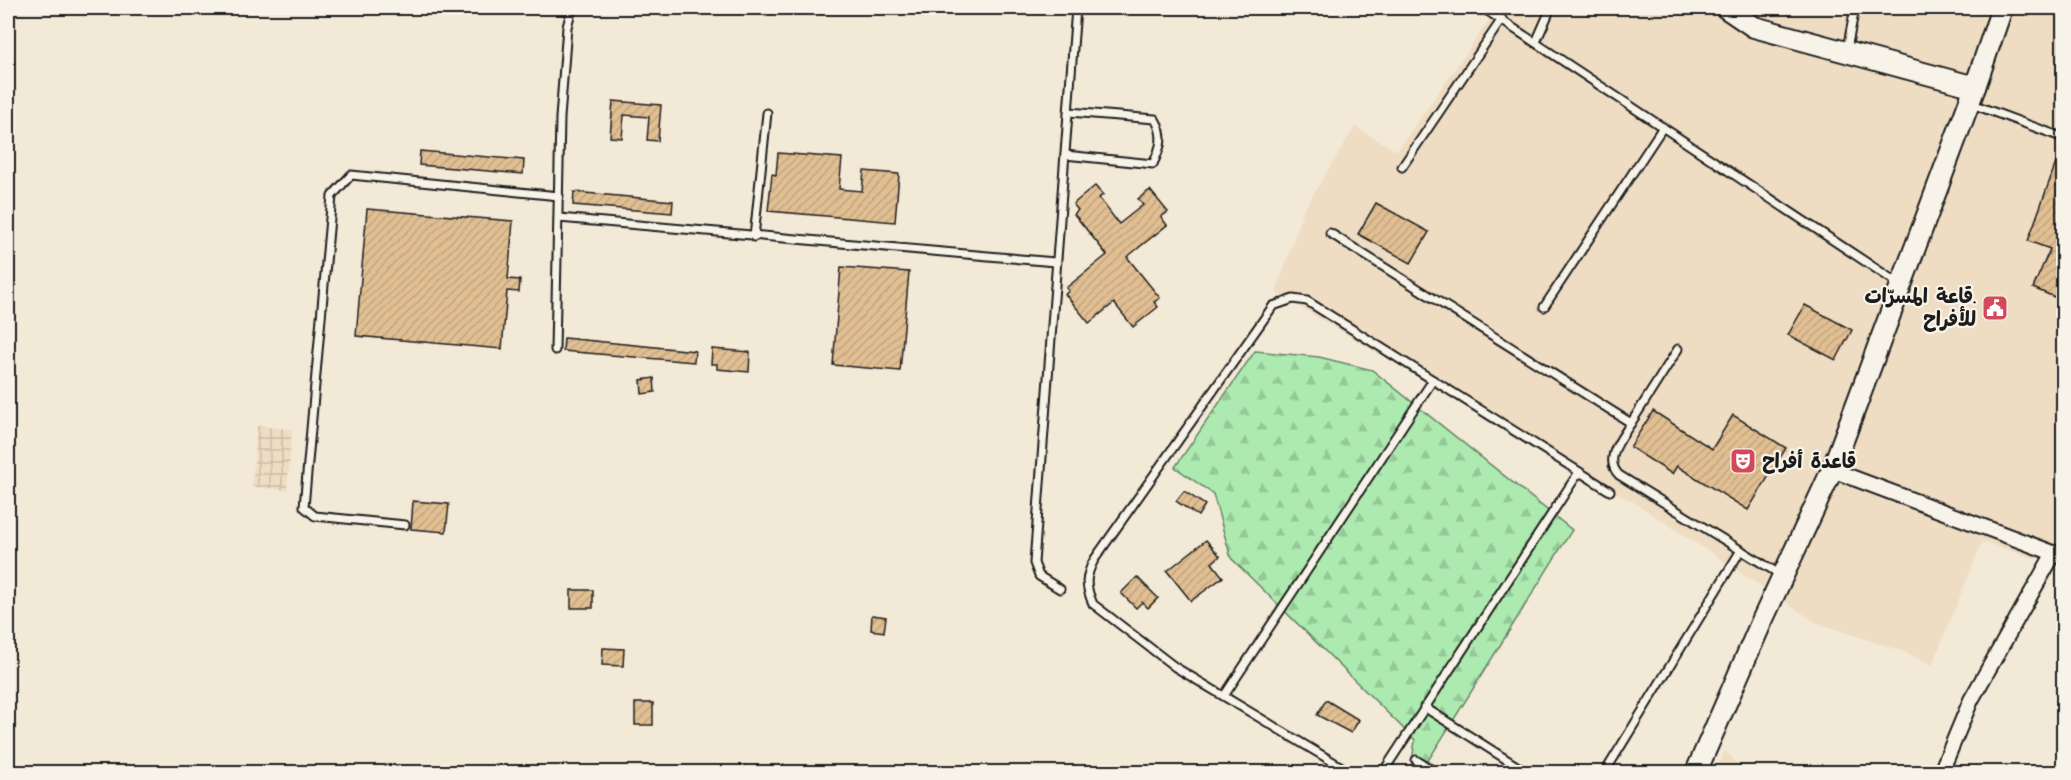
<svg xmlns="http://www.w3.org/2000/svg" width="2071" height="780" viewBox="0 0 2071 780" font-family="'Architects Daughter','Playpen Sans Arabic',sans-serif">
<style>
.built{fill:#eedcc3}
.industrial{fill:url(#industrial-grid)}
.forest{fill:url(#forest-firs);stroke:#648366;stroke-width:1.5}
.building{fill:url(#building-hatch);stroke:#1c1c1c;stroke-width:1.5}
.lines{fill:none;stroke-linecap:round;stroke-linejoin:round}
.lane-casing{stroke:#1c1c1c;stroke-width:11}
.street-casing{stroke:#1c1c1c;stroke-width:18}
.secondary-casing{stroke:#1c1c1c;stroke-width:24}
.lane{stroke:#f7f3e8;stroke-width:7}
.street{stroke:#f7f3e8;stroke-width:14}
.secondary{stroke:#f7f3e8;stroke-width:20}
.labels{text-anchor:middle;stroke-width:4.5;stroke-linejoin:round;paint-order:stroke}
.poi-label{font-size:20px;font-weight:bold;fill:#1c1c1c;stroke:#f7f3e8;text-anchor:end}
</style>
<defs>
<pattern id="industrial-grid" width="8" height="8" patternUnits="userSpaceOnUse" patternTransform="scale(1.5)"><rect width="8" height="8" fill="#eedcc3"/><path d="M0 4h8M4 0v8" fill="none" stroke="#ccbca7"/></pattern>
<pattern id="forest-firs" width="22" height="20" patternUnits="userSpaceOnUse" patternTransform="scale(1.5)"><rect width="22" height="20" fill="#adeab0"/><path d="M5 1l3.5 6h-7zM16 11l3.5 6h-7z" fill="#94c897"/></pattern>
<pattern id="building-hatch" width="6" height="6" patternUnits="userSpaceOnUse" patternTransform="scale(1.5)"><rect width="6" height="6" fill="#e2bf93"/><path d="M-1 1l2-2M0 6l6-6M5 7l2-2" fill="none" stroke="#c1a47e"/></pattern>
</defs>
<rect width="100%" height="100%" fill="#f3e9d7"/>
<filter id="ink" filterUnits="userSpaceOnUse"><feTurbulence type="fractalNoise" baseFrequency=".0167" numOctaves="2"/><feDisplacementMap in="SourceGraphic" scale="12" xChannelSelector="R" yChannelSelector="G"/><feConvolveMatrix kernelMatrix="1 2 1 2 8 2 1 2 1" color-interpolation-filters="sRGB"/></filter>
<g filter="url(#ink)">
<g class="built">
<path d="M1498,8H2063V567L1982,542L1932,665L1905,652L1817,623L1637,504L1593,480L1276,293L1303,211L1355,127L1397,151Z"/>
<path d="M1725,751L1745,772H1717Z"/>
</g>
<path class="industrial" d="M257,426L292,429L287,490L252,487Z"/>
<path class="forest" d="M1255,351L1319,357L1372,370L1572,530L1421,772L1411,769L1415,740L1231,558L1213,494L1175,467Z"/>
<g class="building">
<path d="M613,101L661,105L658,141L647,140L649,117L624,115L622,138L610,137Z"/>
<path d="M2062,146H2064V301L2033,288L2050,249L2028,241Z"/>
<path d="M420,151L524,160L523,174L419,165Z"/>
<path d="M778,153L842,158L839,189L862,191L864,171L899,174L895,222L768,211L772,174L776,175Z"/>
<path d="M1095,186L1103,195L1099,198L1119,224L1143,205L1138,199L1150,190L1168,212L1161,217L1167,225L1127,257L1160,298L1154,302L1158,307L1133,327L1114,303L1089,323L1065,294L1069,291L1066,288L1107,255L1074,214L1078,210L1073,204Z"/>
<path d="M574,192L673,201L672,213L573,205Z"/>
<path d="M1376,203L1429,232L1411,263L1358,234Z"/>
<path d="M367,209L513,221L508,279L520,280L519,292L507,291L502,349L356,336Z"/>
<path d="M841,267L909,272L900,371L833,365Z"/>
<path d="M1805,305L1852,330L1836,360L1788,335Z"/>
<path d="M564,338L695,351L694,362L563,351Z"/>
<path d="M712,349L750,352L749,372L717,369V364H711Z"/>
<path d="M654,378L655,392L642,394L641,380Z"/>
<path d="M1653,411L1712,449L1733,415L1786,448L1748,510L1677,466L1672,474L1630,447Z"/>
<path d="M1184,491L1205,505L1198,516L1176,501Z"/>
<path d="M413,501L449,504L446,532L411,529Z"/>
<path d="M1206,540L1220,556L1212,563L1223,577L1191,601L1167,571Z"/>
<path d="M1137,577L1158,598L1148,608L1142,602L1136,608L1121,593Z"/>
<rect x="571" y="590" width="22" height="18"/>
<path d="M872,615L886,617L884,632L871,630Z"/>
<path d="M603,648L624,649L623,666L602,665Z"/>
<path d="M1326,700L1359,720L1351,733L1317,715Z"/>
<rect x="635" y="703" width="18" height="22"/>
</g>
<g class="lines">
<g class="lane-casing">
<g id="lane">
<path d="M1483,8L1899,284"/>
<path d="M1536,42L1551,8"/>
<path d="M1847,49L1855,8"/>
<path d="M1972,104L2064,138"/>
<path d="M1065,155L1153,164C1161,147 1165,136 1155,119L1069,112"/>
<path d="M1402,167L1502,19"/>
<path d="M559,218L1055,262"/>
<path d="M1330,233L1631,423C1621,439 1603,459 1619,475L1781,575"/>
<path d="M754,237L767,113"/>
<path d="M1544,307L1663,127"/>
<path d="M555,350L560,118L567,27L572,8"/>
<path d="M1631,423L1678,349"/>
<path d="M405,525L315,516L304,507L332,196L351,175L559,196"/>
<path d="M1060,589L1039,576L1034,563L1076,8"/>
<path d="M1224,696L1433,380"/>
<path d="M1424,707L1526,772"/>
<path d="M1416,760L1435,772"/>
<path d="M1350,772L1175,667L1093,604C1085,586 1085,577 1094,560L1273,306L1293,299L1307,301L1610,491"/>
<path d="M1383,772L1579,472"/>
<path d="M1605,772L1741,550"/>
</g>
</g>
<g class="street-casing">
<g id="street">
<path d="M1832,470L2064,557"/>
<path d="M1941,772L1971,700L2054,553"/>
</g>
</g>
<g class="secondary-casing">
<g id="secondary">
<path d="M1726,8L1754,27L1975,87"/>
<path d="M1696,772L1761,623L1832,470L1975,87L2002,8"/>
</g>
</g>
<use href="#lane" class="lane"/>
<use href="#street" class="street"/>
<use href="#secondary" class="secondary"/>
</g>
</g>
<defs>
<g id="civic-square" transform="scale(1.35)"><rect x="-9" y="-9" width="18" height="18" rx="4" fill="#d1495b" stroke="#f7f3e8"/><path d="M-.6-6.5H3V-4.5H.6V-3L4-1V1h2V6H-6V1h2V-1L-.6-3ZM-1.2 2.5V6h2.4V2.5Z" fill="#fff"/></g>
<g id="theatre-square" transform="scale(1.35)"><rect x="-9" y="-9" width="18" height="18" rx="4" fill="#d1495b" stroke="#f7f3e8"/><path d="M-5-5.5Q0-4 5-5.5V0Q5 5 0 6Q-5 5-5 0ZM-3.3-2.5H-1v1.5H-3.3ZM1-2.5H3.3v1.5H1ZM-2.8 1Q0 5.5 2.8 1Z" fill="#fff"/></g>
</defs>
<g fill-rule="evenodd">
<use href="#civic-square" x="1995" y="308"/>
<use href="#theatre-square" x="1743" y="461"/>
</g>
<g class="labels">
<g class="poi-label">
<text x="1976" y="303">قاعة المسرّات.<tspan x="1976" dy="23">للأفراح</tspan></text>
<text x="1762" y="468" text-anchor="start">قاعدة أفراح</text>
</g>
</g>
<rect width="2071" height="780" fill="none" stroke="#f7f3e8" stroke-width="30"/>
<rect x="15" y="15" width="2041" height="750" fill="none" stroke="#1c1c1c" stroke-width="2" filter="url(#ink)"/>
</svg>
